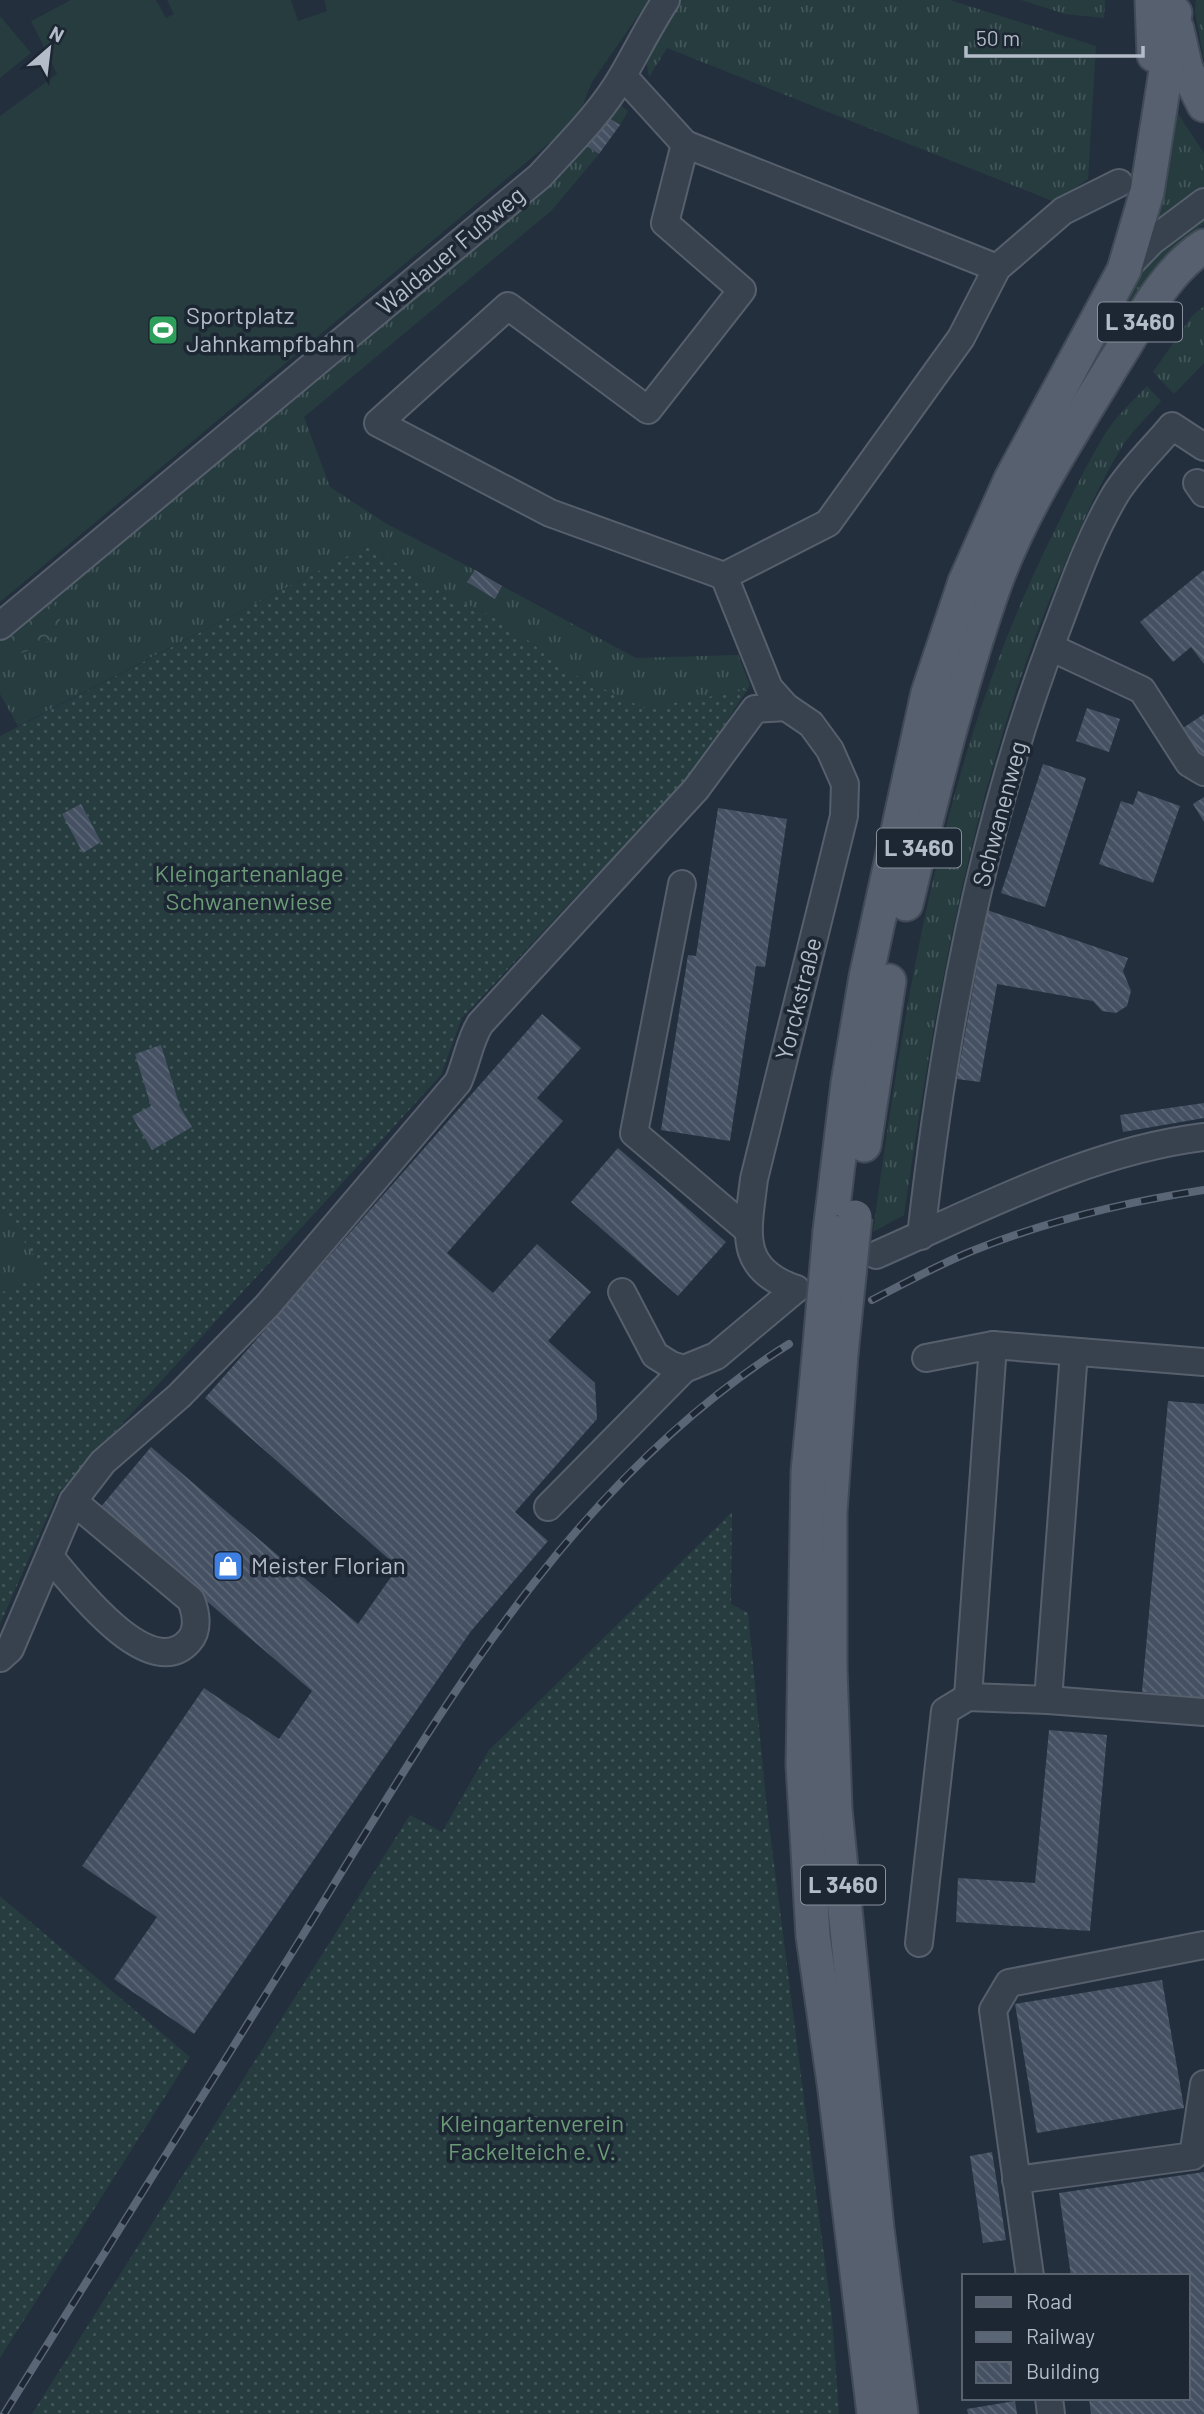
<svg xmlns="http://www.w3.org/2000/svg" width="1204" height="2414" viewBox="0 0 1204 2414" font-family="Barlow,sans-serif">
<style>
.grass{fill:url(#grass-tufts)}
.forest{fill:url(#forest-crowns)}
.garden{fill:url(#garden-dots)}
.pitch{fill:#263c3f}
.building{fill:url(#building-back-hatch)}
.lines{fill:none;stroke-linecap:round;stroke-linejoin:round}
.minor-casing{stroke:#565f6c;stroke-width:30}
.major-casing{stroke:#414a57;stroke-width:37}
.minor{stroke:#38414e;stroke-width:26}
.major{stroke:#56606e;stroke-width:33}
.rail-casing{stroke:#5a6575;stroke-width:8}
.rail{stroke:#1d2633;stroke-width:5;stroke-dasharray:16;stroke-linecap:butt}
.major-bridge-casing{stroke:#414a57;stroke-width:37;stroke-linecap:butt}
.major-bridge{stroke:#56606e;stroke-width:33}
.labels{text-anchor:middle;stroke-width:7;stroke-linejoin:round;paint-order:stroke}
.shield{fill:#1d2633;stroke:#878f9c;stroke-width:2}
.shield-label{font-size:23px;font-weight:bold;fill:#b4bcc9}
.street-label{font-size:24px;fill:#b4bcc9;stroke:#1d2633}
.poi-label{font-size:24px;fill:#b4bcc9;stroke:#1d2633;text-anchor:start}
.park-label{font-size:24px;fill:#6b9a76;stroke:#1d2633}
</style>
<defs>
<pattern id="grass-tufts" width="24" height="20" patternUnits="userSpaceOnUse" patternTransform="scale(1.75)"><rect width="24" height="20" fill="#263c3f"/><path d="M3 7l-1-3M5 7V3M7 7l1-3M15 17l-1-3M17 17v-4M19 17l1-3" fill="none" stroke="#435659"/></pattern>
<pattern id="forest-crowns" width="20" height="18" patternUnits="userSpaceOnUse" patternTransform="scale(1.75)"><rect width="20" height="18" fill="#263c3f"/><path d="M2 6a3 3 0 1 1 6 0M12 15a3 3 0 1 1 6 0" fill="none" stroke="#435659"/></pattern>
<pattern id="garden-dots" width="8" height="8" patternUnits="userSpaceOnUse" patternTransform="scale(1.75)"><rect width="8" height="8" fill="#263c3f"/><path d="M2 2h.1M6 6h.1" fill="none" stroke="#435659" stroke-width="1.8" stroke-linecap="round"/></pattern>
<pattern id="building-back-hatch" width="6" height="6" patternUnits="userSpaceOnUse" patternTransform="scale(1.75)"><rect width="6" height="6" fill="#455162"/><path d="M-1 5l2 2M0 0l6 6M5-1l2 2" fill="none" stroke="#5d6877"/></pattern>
</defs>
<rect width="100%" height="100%" fill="#242f3e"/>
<g class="grass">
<path d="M678,0H950L1096,46L1088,179L1055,202L667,48L649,77L645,55Z"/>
<path d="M1021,0H1105L1104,18L1065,14Z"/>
<path d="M1196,0H1204V60L1195,11Z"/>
<path d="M613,99L628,111L620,125L584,144L599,154L551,211L304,417L330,487L387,524L475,570L495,598L502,586L636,658L738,655L750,685L747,690L644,708L572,675L504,622L433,588L369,545L18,726L0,694V634Z"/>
<path d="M1174,108L1204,153V193L1156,226L1167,168Z"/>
<path d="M1204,212V224L1171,251L1120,317L1139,274L1172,237Z"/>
<path d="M1204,306V363L1174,394L1153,372L1192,316Z"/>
<path d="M1147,386L1161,401C1149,415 1133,430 1123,445C1095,490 1075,540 1054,589C972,787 935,1004 904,1215L873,1232C905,996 943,757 1049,542C1067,506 1084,468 1105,434C1115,417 1133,401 1147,386Z"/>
<path d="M0,1208L48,1273L0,1293Z"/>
</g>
<path class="forest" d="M53,604L62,613C49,659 31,643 0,663V639C20,628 31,608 53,604Z"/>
<g class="garden">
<path d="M369,545L433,588L504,622L570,673L644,708L747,690L698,766L462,1018L441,1075L57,1495L0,1624V1293L47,1273L0,1208V736Z"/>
<path d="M732,1512L731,1604L748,1613L767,1809L832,2317L839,2414H32L410,1815L442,1832L489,1750Z"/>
<path d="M0,1896L190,2057L0,2358Z"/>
</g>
<g class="pitch">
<path d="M71,0H156L166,18L174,14L167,0H291L298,21L327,11L324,0H649L592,82L577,120L0,602V116L57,74L31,21Z"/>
<path d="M0,16L31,53L0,78Z"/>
</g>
<g class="building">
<path d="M604,115L620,125L599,154L584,144Z"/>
<path d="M475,570L502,586L495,599L467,582Z"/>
<path d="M1204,570V664L1191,647L1173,662L1140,622Z"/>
<path d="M1087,708L1120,719L1109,752L1076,741Z"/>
<path d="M1204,714V759L1183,728Z"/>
<path d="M1043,764L1086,778L1045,907L1001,893Z"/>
<path d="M1138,791L1180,806L1153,883L1099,864L1121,801L1133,805Z"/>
<path d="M1204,797V822L1193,804Z"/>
<path d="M81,804L101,842L83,853L62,814Z"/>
<path d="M718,808L787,819L765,967L756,966L730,1141L661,1130L688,955L696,956Z"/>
<path d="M987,910L1128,958L1123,971L1131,991L1127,1006L1116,1013L1102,1011L1093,1001L997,984L980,1082L957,1079Z"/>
<path d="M542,1014L581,1048L537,1098L563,1121L447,1253L493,1293L537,1244L591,1292L548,1341L595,1383L597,1419L515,1512L548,1541L471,1631L194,2034L114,1979L157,1917L82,1866L204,1688L279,1739L312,1691L99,1509L151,1447L358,1624L398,1567L205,1398Z"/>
<path d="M161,1045L180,1107L192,1127L152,1150L132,1116L151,1106L135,1054Z"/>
<path d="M1204,1103V1118L1123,1132L1120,1115Z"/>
<path d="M618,1148L726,1242L678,1296L571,1202Z"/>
<path d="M1168,1401L1204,1404V1698L1142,1692Z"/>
<path d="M1049,1730L1107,1735L1090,1931L956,1922L958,1878L1035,1883Z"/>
<path d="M1162,1980L1184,2108L1037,2133L1015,2004Z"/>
<path d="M992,2152L1006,2240L983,2243L970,2156Z"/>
<path d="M1204,2172V2414H1091L1089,2398H1188V2276H1071L1059,2193Z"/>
<path d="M1015,2401L1017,2414H968L967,2409Z"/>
</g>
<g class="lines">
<g class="minor-casing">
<g id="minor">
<path d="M623,76L685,144"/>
<path d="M997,268L1063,211L1119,183"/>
<path d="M1125,269L1152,241L1204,202"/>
<path d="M1197,483L1204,493"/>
<path d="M724,576L550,513L378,423L508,306L648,410L742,290L665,223L685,144L997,268L961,338L828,523L724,576L769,688L786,707L811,724L830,750L845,784L844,816L754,1179C748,1231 736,1268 796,1289"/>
<path d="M0,626L540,176C569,144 602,112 623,75C638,49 649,26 666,0"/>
<path d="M1050,647L1142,690L1189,763L1204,772"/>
<path d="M682,884L634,1133L748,1230"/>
<path d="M921,1236C944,1031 982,824 1056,631C1073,586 1090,537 1115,495C1130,470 1154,448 1172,426L1204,447"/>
<path d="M876,1255C981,1209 1089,1151 1204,1137"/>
<path d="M622,1292L655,1355L671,1365L684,1369L716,1356L796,1289"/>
<path d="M926,1358L993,1345L1204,1362"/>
<path d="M548,1507L684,1369"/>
<path d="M50,1557C72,1583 150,1686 189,1641C199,1630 196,1613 191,1600L73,1501"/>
<path d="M0,1658L10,1649L73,1501L103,1462L179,1396L267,1306L458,1082C467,1062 469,1042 480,1024L696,789L755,709L786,707"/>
<path d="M968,1697L993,1345"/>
<path d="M1048,1700L1204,1712"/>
<path d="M919,1943L945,1711L968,1697L1048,1700L1074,1352"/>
<path d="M1016,2180L1193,2156L1204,2084"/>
<path d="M1030,2276L993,2010L1009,1983L1204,1945"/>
<path d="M1049,2398L1051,2414"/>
</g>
</g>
<g class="major-casing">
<g id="major">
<path d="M1152,0L1154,55"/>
<path d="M1177,29L1186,69L1204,105"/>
<path d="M906,904C931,800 957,694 992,592C1020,511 1070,436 1114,363C1139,324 1164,272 1204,246"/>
<path d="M864,1145L889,981"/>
<path d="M830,1231L848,1083L866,977L928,693L965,582L1011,479L1124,270L1147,192L1175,13"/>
<path d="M841,1354L830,1512V1668L835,1809L877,2229L901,2414"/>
<path d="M818,1367L808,1472L803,1765L813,1936L835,2090L874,2414"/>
</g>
</g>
<use href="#minor" class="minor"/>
<use href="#major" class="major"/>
<g class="rail-casing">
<g id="rail">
<path d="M872,1300C905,1283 938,1265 972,1251C1047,1221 1125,1202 1204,1190"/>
<path d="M4,2414C104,2254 203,2095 303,1935C437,1718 567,1483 789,1344"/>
</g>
</g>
<use href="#rail" class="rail"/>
<g class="major-bridge-casing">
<g id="major-bridge">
<path d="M841,1354L855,1217"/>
<path d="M818,1367L830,1231"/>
</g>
</g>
<use href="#major-bridge" class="major-bridge"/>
</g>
<defs>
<g id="stadium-square" transform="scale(1.575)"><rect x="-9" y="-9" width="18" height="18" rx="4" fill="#2e9e5b" stroke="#1d2633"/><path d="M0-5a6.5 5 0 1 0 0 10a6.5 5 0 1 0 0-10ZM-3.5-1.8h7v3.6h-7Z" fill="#fff"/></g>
<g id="shop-square" transform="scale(1.575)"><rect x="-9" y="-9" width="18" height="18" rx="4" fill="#3f7fe0" stroke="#1d2633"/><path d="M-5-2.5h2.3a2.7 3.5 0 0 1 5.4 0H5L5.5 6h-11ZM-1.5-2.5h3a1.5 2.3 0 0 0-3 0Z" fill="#fff"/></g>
</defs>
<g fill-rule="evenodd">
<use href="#stadium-square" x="163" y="330"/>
<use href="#shop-square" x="228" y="1566"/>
</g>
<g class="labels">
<g class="shield">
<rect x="1098" y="302.5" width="84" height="39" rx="5"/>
<rect x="877" y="828.5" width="84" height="39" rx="5"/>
<rect x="801" y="1865.5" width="84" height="39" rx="5"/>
</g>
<g class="shield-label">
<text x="1140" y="330">L 3460</text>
<text x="919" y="856">L 3460</text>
<text x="843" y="1893">L 3460</text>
</g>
<g class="street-label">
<text transform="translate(451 251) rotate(-40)" y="8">Waldauer Fußweg</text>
<text transform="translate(1000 814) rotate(-75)" y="8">Schwanenweg</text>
<text transform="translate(799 999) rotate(-76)" y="8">Yorckstraße</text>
</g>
<g class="poi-label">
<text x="186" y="324">Sportplatz<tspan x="186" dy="28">Jahnkampfbahn</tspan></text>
<text x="251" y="1574">Meister Florian</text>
</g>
<g class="park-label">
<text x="249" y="882">Kleingartenanlage<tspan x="249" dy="28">Schwanenwiese</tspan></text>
<text x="532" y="2132">Kleingartenverein<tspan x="532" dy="28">Fackelteich e. V.</tspan></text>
</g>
</g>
<rect x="962" y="2274" width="228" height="126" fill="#1d2633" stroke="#59626f" stroke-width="2"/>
<rect x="976" y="2297" width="35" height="10" fill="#56606e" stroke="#59626f" stroke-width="2"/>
<text x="1026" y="2309" font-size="21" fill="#b4bcc9">Road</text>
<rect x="976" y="2332" width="35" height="10" fill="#5a6575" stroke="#59626f" stroke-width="2"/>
<text x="1026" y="2344" font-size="21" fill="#b4bcc9">Railway</text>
<rect x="976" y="2362" width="35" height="21" fill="url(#building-back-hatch)" stroke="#59626f" stroke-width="2"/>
<text x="1026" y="2379" font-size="21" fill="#b4bcc9">Building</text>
<g transform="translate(49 49) rotate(28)" stroke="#1d2633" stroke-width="5" paint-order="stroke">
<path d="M0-5L12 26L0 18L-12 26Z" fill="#b4bcc9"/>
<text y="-10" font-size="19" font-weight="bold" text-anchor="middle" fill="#b4bcc9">N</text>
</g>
<path d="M966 46v10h177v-10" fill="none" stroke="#b4bcc9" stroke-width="3.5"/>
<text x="976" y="46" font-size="21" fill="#b4bcc9" stroke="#1d2633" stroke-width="5" paint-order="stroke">50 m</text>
</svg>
